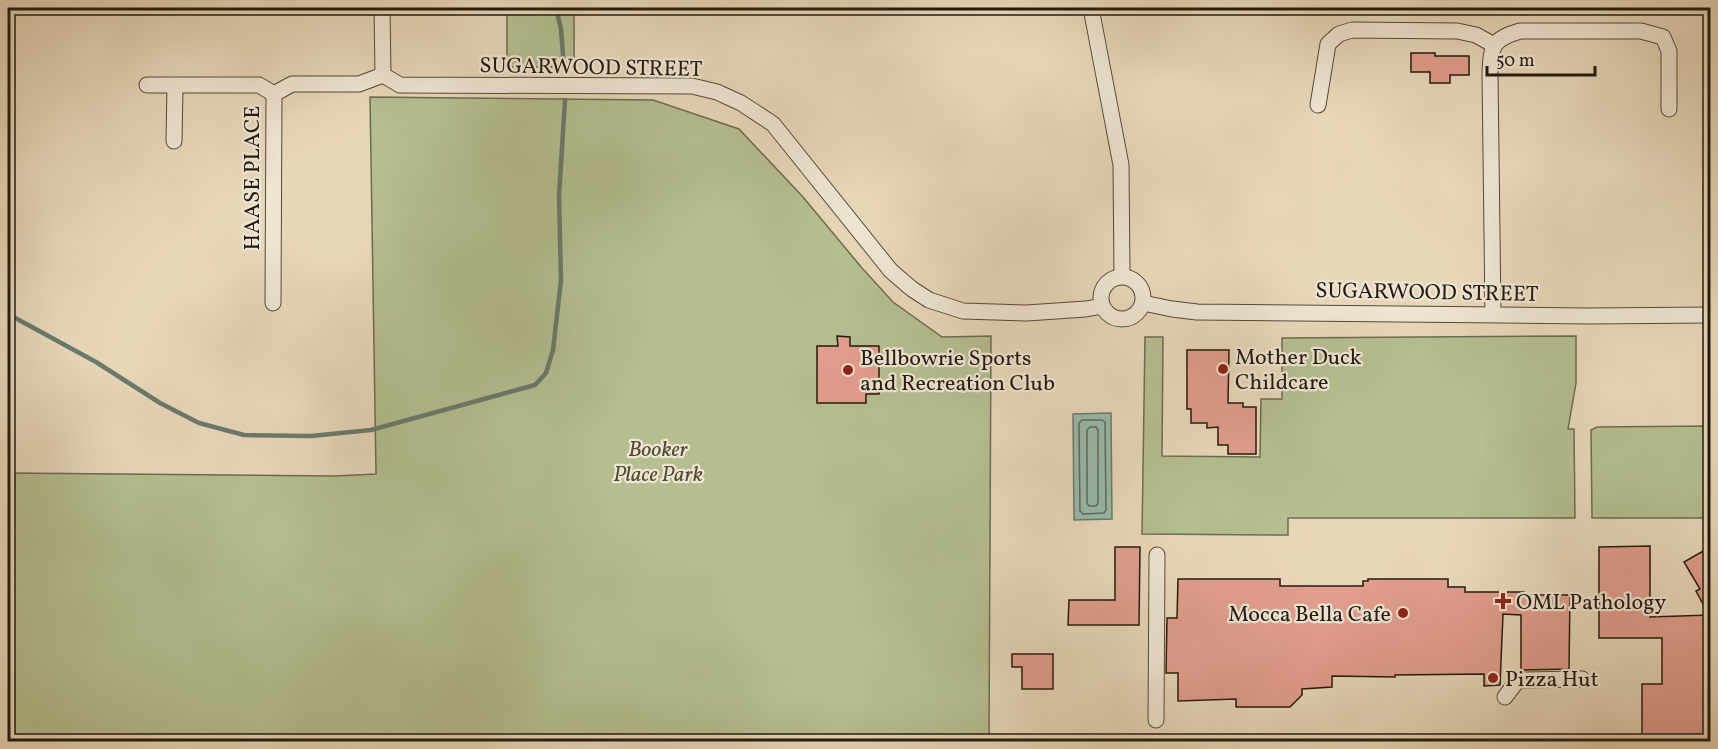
<svg xmlns="http://www.w3.org/2000/svg" width="1718" height="749" viewBox="0 0 1718 749" font-family="Vollkorn,serif">
<style>
.green{fill:#b4be90;stroke:#6c6c50;stroke-width:1.5}
.water{fill:#97baac;stroke:#697a6d;stroke-width:1.5}
.lines{fill:none;stroke-linecap:round;stroke-linejoin:round}
.shore{stroke:#5d6a5e;stroke-width:1.5}
.stream{stroke:#697a6d;stroke-width:4.5}
.building{fill:#e19d8d;stroke:#231a0f;stroke-width:1.5}
.minor-casing{stroke:#54493a;stroke-width:17}
.minor{stroke:#efe5d2;stroke-width:15}
.poi-dot{fill:#8f2418;stroke:#efe5d2;stroke-width:2}
.labels{text-anchor:middle;stroke-width:4.5;stroke-linejoin:round;paint-order:stroke}
.street-label{font-size:22px;fill:#231a0f;stroke:#efe5d2}
.poi-label{font-size:22px;fill:#231a0f;stroke:#efe5d2;text-anchor:start}
.park-label{font-size:22px;font-style:italic;fill:#4e4b36;stroke:#efe5d2}
</style>
<rect width="100%" height="100%" fill="#e7d7b9"/>
<filter id="stains"><feTurbulence type="fractalNoise" baseFrequency=".00333" numOctaves="4"/><feColorMatrix values="0 0 0 0 .2 0 0 0 0 .09 0 0 0 0 .02 0 0 0 .5 -.17"/></filter>
<radialGradient id="worn" r=".72"><stop offset=".6" stop-color="#630" stop-opacity="0"/><stop offset="1" stop-color="#630" stop-opacity=".3"/></radialGradient>
<g class="green">
<rect x="507" y="8" width="67" height="59"/>
<path d="M370,97L653,100L739,129L803,197L862,268L893,302L942,337L991,336L989,741L8,742V473L334,476L376,474Z"/>
<path d="M1576,336V383L1568,429H1574L1575,518H1288V535L1142,534L1145,337H1163L1162,456L1260,457L1261,399H1282V338Z"/>
<path d="M1710,426V518H1592L1591,430L1597,427Z"/>
</g>
<path class="water" d="M1111,413L1112,519L1074,520L1073,414Z"/>
<g class="lines">
<g class="shore">
<path d="M1082,420H1102L1105,422L1106,510L1104,513L1083,514L1080,511L1079,423Z"/>
<path d="M1090,427H1096L1098,430V503L1096,506H1089L1087,503V430Z"/>
</g>
<g class="stream">
<path d="M556,8L561,29L564,68"/>
<path d="M8,314L96,362L160,403L199,423L244,435L311,436L371,430L535,385L546,373L553,350L561,280L559,196L565,100"/>
</g>
</g>
<g class="building">
<path d="M1411,53H1435V56H1469V75H1450V83H1430V72H1411Z"/>
<path d="M837,336L850,337V346H879V394H866V403H817V346H838Z"/>
<path d="M1187,350H1229L1228,403H1243V407H1256V454H1228V445H1218V427L1207,428V423H1191V409H1187Z"/>
<path d="M1650,546V617L1710,615V741H1642V684H1662V638H1599V547Z"/>
<path d="M1115,547H1140L1139,625H1068L1069,600H1115Z"/>
<path d="M1710,547V617L1696,591L1700,589L1684,562Z"/>
<path d="M1178,579H1280V586H1363V581H1368V579H1448V587H1465V592H1524L1523,595H1570L1569,669L1521,670V615L1503,614L1500,685L1484,686V674L1395,675V677L1332,676V687L1302,689V695L1290,707H1236V699L1178,701V673H1166L1167,618H1177Z"/>
<path d="M1012,654H1053V689H1022V667H1012Z"/>
</g>
<g class="lines">
<g class="minor-casing">
<g id="minor">
<path d="M382,8L383,75L400,85L692,86L717,92L741,103L773,124L891,271L912,289L929,300L963,311L1027,313L1086,309L1102,306"/>
<path d="M1091,8L1121,165L1122,276"/>
<path d="M147,85H259L274,94"/>
<path d="M1318,105L1328,44L1339,34L1352,30L1457,31L1476,35L1494,45"/>
<path d="M174,141L175,86"/>
<circle cx="1122" cy="298" r="21"/>
<path d="M273,303L274,94L292,84H359L383,75"/>
<path d="M1143,303L1172,309L1197,312L1588,316L1710,315"/>
<path d="M1493,314L1490,73C1491,45 1493,39 1520,31H1641L1663,37L1669,51V109"/>
<path d="M1505,697L1518,680L1582,679"/>
<path d="M1156,720L1157,555"/>
</g>
</g>
<use href="#minor" class="minor"/>
</g>
<g class="poi-dot">
<circle cx="1223" cy="369" r="6"/>
<circle cx="848" cy="370" r="6"/>
<path d="M1500 592h6v6h6v6h-6v6h-6v-6h-6v-6h6z"/>
<circle cx="1403" cy="613" r="6"/>
<circle cx="1493" cy="678" r="6"/>
</g>
<g class="labels">
<g class="street-label">
<text transform="translate(591 66) rotate(1)" y="8">SUGARWOOD STREET</text>
<text transform="translate(251 178) rotate(-90)" y="8">HAASE PLACE</text>
<text transform="translate(1427 291) rotate(1)" y="8">SUGARWOOD STREET</text>
</g>
<g class="poi-label">
<text x="1235" y="364">Mother Duck<tspan x="1235" dy="25">Childcare</tspan></text>
<text x="860" y="365">Bellbowrie Sports<tspan x="860" dy="25">and Recreation Club</tspan></text>
<text x="1516" y="609">OML Pathology</text>
<text x="1391" y="621" text-anchor="end">Mocca Bella Cafe</text>
<text x="1505" y="686">Pizza Hut</text>
</g>
<g class="park-label">
<text x="658" y="456">Booker<tspan x="658" dy="25">Place Park</tspan></text>
</g>
</g>
<rect width="1718" height="749" fill="none" stroke="#e7d7b9" stroke-width="30"/>
<rect x="9" y="9" width="1700" height="731" fill="none" stroke="#231a0f" stroke-width="3"/>
<rect x="15" y="15" width="1688" height="719" fill="none" stroke="#231a0f" stroke-width="1.5"/>
<path d="M1487 66v9h108v-9" fill="none" stroke="#231a0f" stroke-width="3"/>
<text x="1496" y="66" font-size="18" fill="#231a0f" stroke="#efe5d2" stroke-width="4.5" paint-order="stroke">50 m</text>
<rect width="100%" height="100%" filter="url(#stains)"/>
<rect width="100%" height="100%" fill="url(#worn)"/>
</svg>
